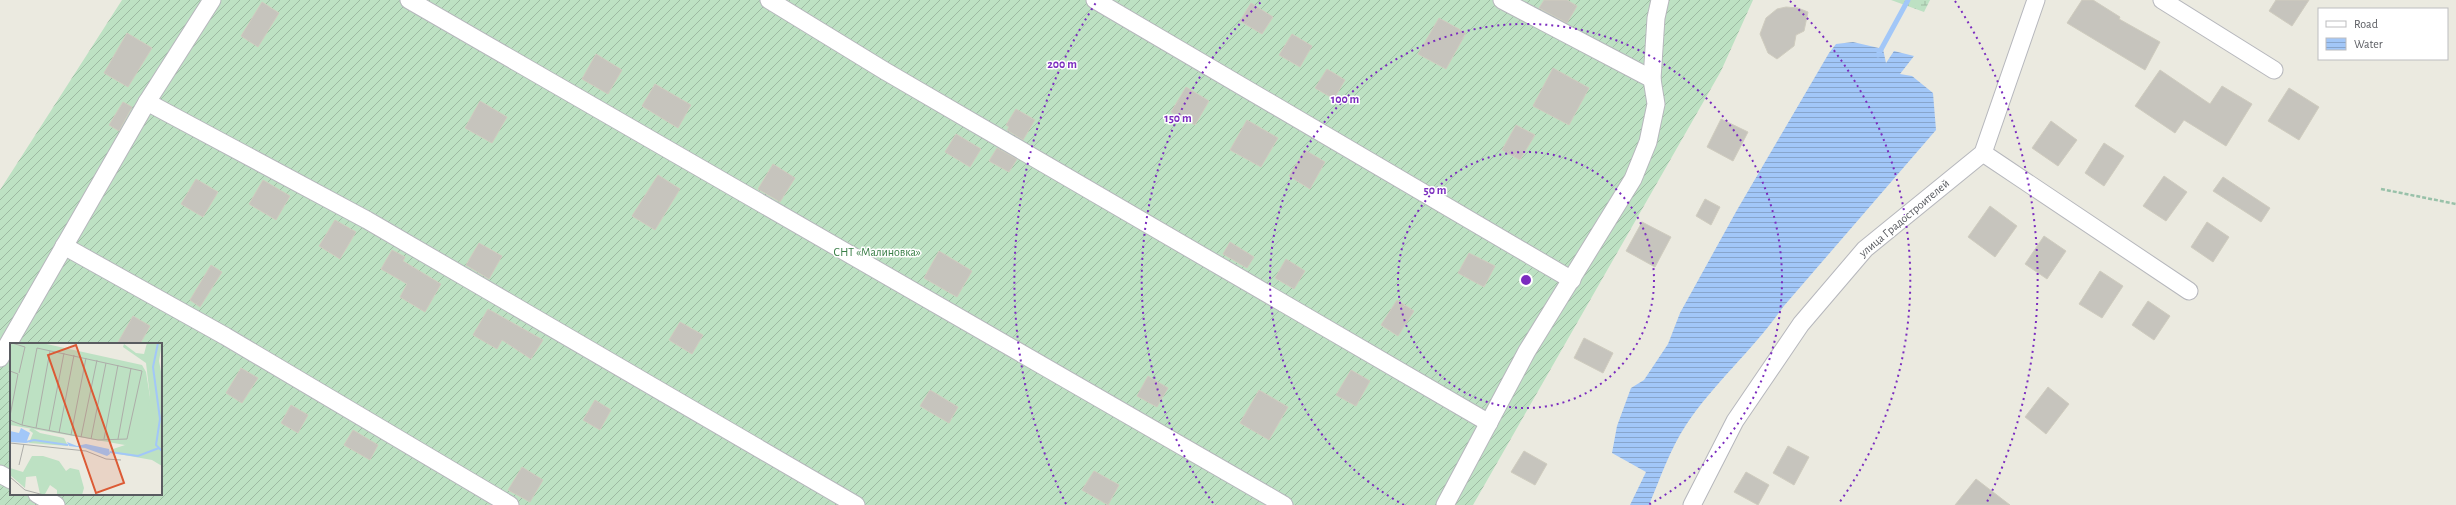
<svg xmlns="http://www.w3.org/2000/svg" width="2456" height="505" viewBox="0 0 2456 505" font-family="'Alegreya Sans',sans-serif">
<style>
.wetland{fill:url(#wetland-marsh)}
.garden{fill:url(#garden-furrows);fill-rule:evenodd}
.water{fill:url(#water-rules)}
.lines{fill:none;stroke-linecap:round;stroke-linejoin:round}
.stream{stroke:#a2c7f8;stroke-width:5}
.building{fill:#c6c4bd;stroke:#cfccbf}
.minor-casing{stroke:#b6b7bc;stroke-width:19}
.path{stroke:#98c1a9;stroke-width:2.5;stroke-dasharray:4 2;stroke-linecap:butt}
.minor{stroke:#fff;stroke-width:17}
.ring{fill:none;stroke:#7b2cbf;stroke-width:2;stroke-dasharray:2 4}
.labels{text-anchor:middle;stroke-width:3;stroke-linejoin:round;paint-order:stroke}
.street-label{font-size:12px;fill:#595b60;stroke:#fff}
.park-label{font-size:12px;fill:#397e46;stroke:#fff}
.inset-river{fill:none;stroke:#a2c7f8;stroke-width:2}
.inset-road{fill:none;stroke:#adada9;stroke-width:1}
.view{fill:#dc5a35;fill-opacity:0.15;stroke:#dc5a35;stroke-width:2}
.inset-edge{fill:none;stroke:#595b60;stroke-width:2}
.centre{fill:#7b2cbf;stroke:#fff;stroke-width:2}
.ring-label{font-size:12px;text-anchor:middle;font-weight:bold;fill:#7b2cbf;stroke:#fff;stroke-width:3;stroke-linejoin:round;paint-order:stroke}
</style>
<defs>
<pattern id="wetland-marsh" width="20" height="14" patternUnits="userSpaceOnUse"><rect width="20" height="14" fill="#bde1c3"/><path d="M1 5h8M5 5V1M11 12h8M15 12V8" fill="none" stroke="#9db9a2"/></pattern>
<pattern id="garden-furrows" width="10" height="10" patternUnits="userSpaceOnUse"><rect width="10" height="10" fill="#bde1c3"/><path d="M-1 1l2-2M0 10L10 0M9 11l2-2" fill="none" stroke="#9db9a2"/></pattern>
<pattern id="water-rules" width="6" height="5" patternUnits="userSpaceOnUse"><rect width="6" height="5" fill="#a2c7f8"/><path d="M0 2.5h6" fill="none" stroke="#87a5cc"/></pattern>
</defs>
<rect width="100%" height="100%" fill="#ebeae0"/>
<path class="wetland" d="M1891,0H1930L1924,12Z"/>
<path class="garden" d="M122,0H1753L1721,71L1473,505H0V190ZM11,344H161V494H11Z"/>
<path class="water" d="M1853,42L1883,49L1886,63L1894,51L1914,56L1900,74L1912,76L1933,93L1936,130L1783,307C1754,349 1714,383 1686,425C1670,449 1660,479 1649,505H1630L1646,472L1612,453L1617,426L1631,388L1644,380L1668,344L1680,313L1737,210L1829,53L1836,44Z"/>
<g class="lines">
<path class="stream" d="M1878,55L1908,0"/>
</g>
<g class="building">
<path d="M1544,0H1567L1577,6L1567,23L1539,8Z"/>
<path d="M2082,0H2093L2120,17L2119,19L2160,42L2145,70L2067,23Z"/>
<path d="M2276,0H2309L2292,26L2269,11Z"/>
<path d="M262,2L279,13L258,47L241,36Z"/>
<path d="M1251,3L1273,17L1262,34L1240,21Z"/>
<path d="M1786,7L1798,8L1808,12L1804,31L1796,35L1794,46L1777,59L1768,53L1760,34L1766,18L1777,9Z"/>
<path d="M1439,18L1466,33L1446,69L1418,54Z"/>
<path d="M127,33L152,48L128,87L104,73Z"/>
<path d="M1292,34L1312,46L1300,67L1279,55Z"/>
<path d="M596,54L622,70L608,94L582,79Z"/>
<path d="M1553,68L1589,88L1569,125L1533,106Z"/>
<path d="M1327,69L1345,80L1334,99L1315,88Z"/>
<path d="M2160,70L2210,104L2222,86L2252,104L2226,146L2184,120L2175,133L2135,106Z"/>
<path d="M655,84L691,105L678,128L642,106Z"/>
<path d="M1186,87L1209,101L1195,125L1171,112Z"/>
<path d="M2289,88L2319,107L2299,140L2268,121Z"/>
<path d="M480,101L507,117L492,143L465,128Z"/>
<path d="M123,102L132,107L119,131L109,125Z"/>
<path d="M1016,109L1035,120L1023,140L1007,130L1009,127L1006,125Z"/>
<path d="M1721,119L1748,132L1733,161L1707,147Z"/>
<path d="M1247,120L1278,138L1261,167L1230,150Z"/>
<path d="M2051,121L2077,140L2058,166L2032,148Z"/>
<path d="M1516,125L1535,135L1520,160L1502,150Z"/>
<path d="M956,134L981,149L970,167L945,152Z"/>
<path d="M2104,143L2124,156L2104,186L2085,173Z"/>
<path d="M997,148L1017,159L1009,172L989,161Z"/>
<path d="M1305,150L1325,162L1310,189L1289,176Z"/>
<path d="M773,164L795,178L780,202L758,189Z"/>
<path d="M658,175L680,189L655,230L632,216Z"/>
<path d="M2164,176L2187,192L2166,221L2143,206Z"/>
<path d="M2223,177L2270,208L2261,222L2213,191Z"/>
<path d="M196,179L218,192L203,217L181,204Z"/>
<path d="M263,180L290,196L276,220L249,204Z"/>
<path d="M1705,199L1720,207L1711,225L1696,216Z"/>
<path d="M1990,206L2017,226L1995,257L1968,237Z"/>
<path d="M335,220L356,232L340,259L319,246Z"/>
<path d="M1642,222L1671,237L1655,267L1626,251Z"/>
<path d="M2207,222L2229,237L2213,262L2191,247Z"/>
<path d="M2044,236L2066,251L2047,279L2025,264Z"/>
<path d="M1230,242L1254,257L1247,268L1223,254Z"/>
<path d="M479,243L502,256L489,279L466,265Z"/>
<path d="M392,250L405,257L403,261L441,284L425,312L400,297L407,284L381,269Z"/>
<path d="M939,251L972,271L957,297L924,278Z"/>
<path d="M1469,253L1495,266L1484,287L1458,273Z"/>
<path d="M1286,259L1305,271L1294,289L1275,278Z"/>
<path d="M211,265L222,272L200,307L190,300Z"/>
<path d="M2100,271L2123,286L2102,318L2079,304Z"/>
<path d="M1397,300L1414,311L1398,336L1381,325Z"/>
<path d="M2148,301L2170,316L2154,340L2132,325Z"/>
<path d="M488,309L543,340L531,359L502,340L497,349L473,335Z"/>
<path d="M133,316L150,326L140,344H117Z"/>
<path d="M680,322L703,335L692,354L669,340Z"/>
<path d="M1584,338L1613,353L1603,373L1574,358Z"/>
<path d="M241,368L258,378L242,403L226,393Z"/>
<path d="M1351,370L1370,381L1356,406L1336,395Z"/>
<path d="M1148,376L1168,388L1157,407L1137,396Z"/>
<path d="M2048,387L2069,404L2046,434L2025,417Z"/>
<path d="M930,390L958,407L949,423L920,406Z"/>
<path d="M1259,390L1288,407L1269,440L1240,423Z"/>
<path d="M595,400L611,410L600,430L583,420Z"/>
<path d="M291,405L308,415L298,433L281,423Z"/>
<path d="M353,430L378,445L370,460L344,445Z"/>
<path d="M1788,446L1809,457L1794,485L1773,473Z"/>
<path d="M1524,451L1547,464L1535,485L1511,472Z"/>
<path d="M522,467L543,480L530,502L508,490Z"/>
<path d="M1094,471L1119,485L1108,505L1082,490Z"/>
<path d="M1746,472L1769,485L1758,505L1734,492Z"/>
<path d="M1976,479L2010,505H1955Z"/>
</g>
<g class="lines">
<g class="minor-casing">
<g id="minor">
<path d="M409,0L1284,505"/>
<path d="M769,0L885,71L1489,423"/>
<path d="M1095,0L1572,280"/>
<path d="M1502,0L1652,79"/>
<path d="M2162,0L2274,70"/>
<path d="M147,102L367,220L856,505"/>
<path d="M1983,153L2189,291"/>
<path d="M64,246L225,336L510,505"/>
<path d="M0,358L147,102L212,0"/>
<path d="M0,474L11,480"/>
<path d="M37,494L56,505"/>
<path d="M1445,505L1527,351L1633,179L1648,142L1656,104L1652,79L1656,18L1660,0"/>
<path d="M1692,505L1735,421L1801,324L1865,249L1983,153L2036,0"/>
</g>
</g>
<path class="path" d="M2381,189L2456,204"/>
<use href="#minor" class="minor"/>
</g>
<g class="ring">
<circle cx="1526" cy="280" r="128"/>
<path d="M1404 505A256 256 0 1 1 1648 505"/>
<path d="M1213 503A384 384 0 0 1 1262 1M1790 1A384 384 0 0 1 1839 503"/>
<path d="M1066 504A512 512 0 0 1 1097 1M1955 1A512 512 0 0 1 1986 504"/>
</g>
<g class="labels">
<g class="street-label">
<text transform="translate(1904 218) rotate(-40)" y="4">улица Градостроителей</text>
</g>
<g class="park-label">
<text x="877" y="256">СНТ «Малиновка»</text>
</g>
</g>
<g transform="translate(10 343)">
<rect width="152" height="152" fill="#ebeae0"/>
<path d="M22,85L30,90L54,95L58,103L19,100L23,90L19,87ZM22,113H33L49,118L56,128L60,125L69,127L74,145L72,152H47V147L40,142L35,151H30L26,133L16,134L15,145L0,132V125L13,129Z" fill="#bde1c3"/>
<path d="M137,0H152L149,18L152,34V123L142,117L103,110V106L115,102L140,54L136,20L113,4L114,1L126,10L134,11Z" fill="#bde1c3"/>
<path d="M0,0H32L132,22L136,29L140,54L133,88L115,102L0,82Z" fill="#bde1c3"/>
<path d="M11,85L20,90L16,100L0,99V88L9,90ZM57,99L67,103L76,101L99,106L100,111L97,113L75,105L59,103Z" fill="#a2c7f8"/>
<path class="inset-river" d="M148,0L143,24L150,76L146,102L152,108M16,99L24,97L58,102M100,109L128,113L149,105"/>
<path class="inset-road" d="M2,0L15,4L9,30M0,28L8,31L0,73M0,76L2,78L12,82L26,85L88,97L117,96L132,28L27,5L12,82M26,85L40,8M39,88L54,10M49,90L64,12M61,92L76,15M71,94L87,17M81,96L96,20M94,96L108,22M108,96L121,25M0,100L76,108L96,116L111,117M9,122L14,101M0,134L15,147L34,152"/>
<path class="view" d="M66,2L114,140L86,150L38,12Z"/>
<rect width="152" height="152" class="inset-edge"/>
</g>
<circle cx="1526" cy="280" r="6" class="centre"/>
<g class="ring-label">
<text x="1062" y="68">200 m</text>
<text x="1345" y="103">100 m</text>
<text x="1178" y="122">150 m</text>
<text x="1435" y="194">50 m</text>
</g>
<rect x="2318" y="8" width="130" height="52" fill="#ffffff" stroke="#bdbdbf"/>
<rect x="2326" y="21" width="20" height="6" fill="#ffffff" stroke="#bdbdbf"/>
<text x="2354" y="28" font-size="12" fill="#595b60">Road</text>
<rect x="2326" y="38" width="20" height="12" fill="url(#water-rules)" stroke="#bdbdbf"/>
<text x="2354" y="48" font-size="12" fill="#595b60">Water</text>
</svg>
